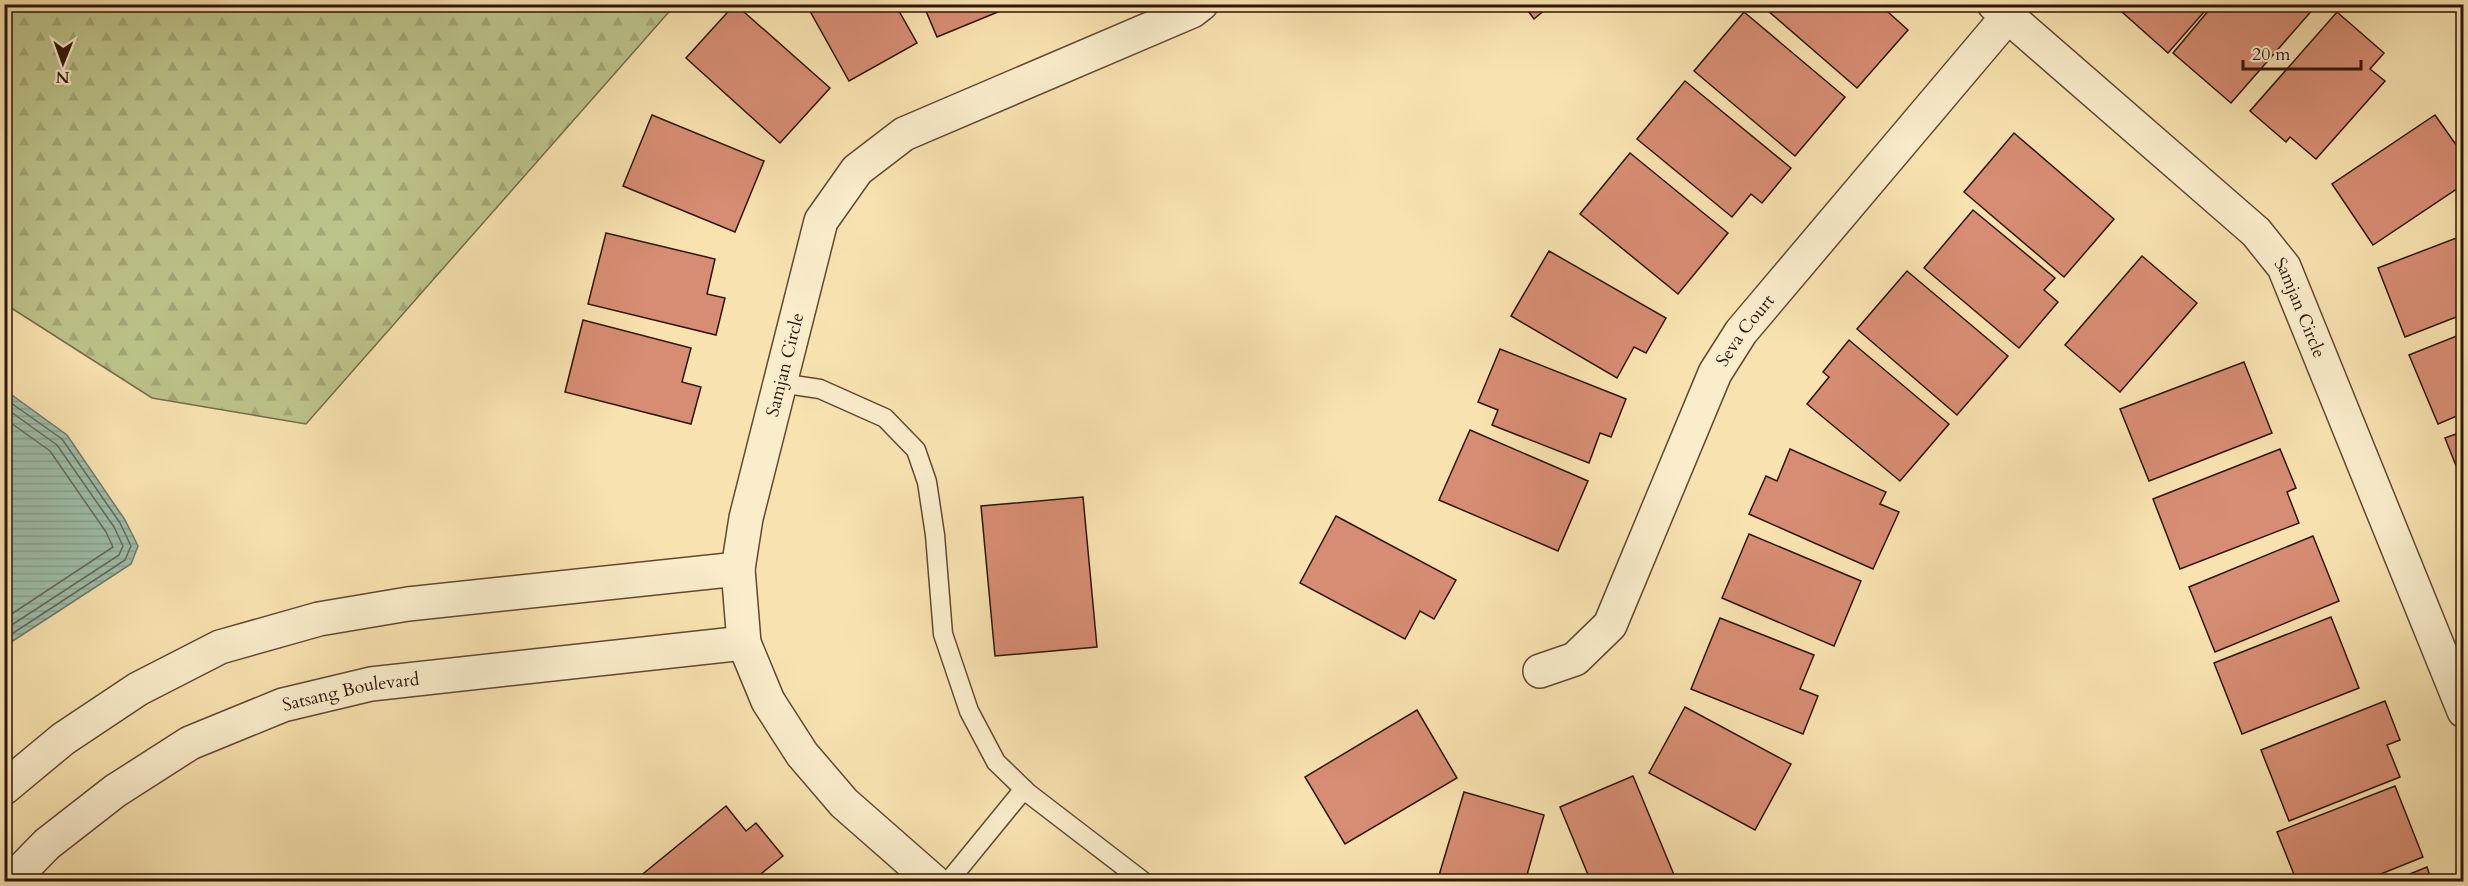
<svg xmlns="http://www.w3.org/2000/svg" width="2468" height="886" viewBox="0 0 2468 886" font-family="Cardo,serif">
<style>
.forest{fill:url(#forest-firs);stroke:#766c4a;stroke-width:1.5}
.water{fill:url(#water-rules);stroke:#717a6a;stroke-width:1.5}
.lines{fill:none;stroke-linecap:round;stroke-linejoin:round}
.shore{stroke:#666a5a;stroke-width:1.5}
.building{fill:#d78d73;stroke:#2f1508;stroke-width:1.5}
.service-casing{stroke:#614832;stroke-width:21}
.minor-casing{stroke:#614832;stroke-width:36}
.service{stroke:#faedcc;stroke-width:18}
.minor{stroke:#faedcc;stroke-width:33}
.labels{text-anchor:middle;stroke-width:5;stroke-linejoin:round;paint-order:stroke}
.street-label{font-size:18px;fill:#2f1508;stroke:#faedcc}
</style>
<defs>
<pattern id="forest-firs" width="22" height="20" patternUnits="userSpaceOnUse" patternTransform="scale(1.5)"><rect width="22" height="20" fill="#bdc48b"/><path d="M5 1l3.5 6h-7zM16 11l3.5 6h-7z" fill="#a3a876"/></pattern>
<pattern id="water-rules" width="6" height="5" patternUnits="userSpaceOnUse" patternTransform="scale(1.5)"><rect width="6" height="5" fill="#9dbeab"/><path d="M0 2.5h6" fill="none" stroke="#88a292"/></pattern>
</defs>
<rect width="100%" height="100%" fill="#f8e3b0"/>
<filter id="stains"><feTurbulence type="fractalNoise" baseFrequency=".00333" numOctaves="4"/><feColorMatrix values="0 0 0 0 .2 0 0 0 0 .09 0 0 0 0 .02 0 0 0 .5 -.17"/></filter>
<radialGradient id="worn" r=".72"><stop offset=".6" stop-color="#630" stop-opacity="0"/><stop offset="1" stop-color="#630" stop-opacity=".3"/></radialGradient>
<path class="forest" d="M4,5L5,4L675,5L306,424L152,398L5,304Z"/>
<path class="water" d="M5,390L67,435L125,520L138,546L131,564L5,646Z"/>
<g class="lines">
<g class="shore">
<path d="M4,398L62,439L120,523L131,546L125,560L4,639"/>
<path d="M4,407L57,445L114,527L123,546L119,555L4,630"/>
<path d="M4,418L50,451L106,532L113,547L4,619"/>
</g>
</g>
<g class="building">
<path d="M735,4L830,88L780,143L686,58Z"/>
<path d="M806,4H895L917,43L849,81Z"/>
<path d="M923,4H1009L1010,7L937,37Z"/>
<path d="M1523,4H1552L1534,19Z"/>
<path d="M1760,4H1879L1908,30L1857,88Z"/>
<path d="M2113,4H2211L2168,53Z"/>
<path d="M2214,4H2310L2314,8L2231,103L2173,53Z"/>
<path d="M1744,12L1845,97L1795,156L1694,71Z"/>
<path d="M2337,12L2384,53L2370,69L2385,81L2316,159L2290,137L2286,142L2250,111Z"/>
<path d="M1685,81L1791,168L1762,203L1751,194L1732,217L1637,139Z"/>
<path d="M652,115L764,161L735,232L623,186Z"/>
<path d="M2435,115L2464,156V184L2373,245L2332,184Z"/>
<path d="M2014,133L2114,219L2064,277L1964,192Z"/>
<path d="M1630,153L1728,233L1678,294L1580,214Z"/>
<path d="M1973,210L2055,278L2044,290L2058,302L2019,348L1924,268Z"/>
<path d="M606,233L715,259L707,294L725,298L716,335L588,304Z"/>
<path d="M2464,235V314L2405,337L2378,268Z"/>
<path d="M1549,251L1666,318L1646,353L1634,347L1617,378L1511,316Z"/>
<path d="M2142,256L2197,303L2120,392L2065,345Z"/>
<path d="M1907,271L2008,356L1957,415L1857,329Z"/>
<path d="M583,320L691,348L682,382L701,387L691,424L565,392Z"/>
<path d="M2464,333V413L2438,424L2409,355Z"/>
<path d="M1849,340L1949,424L1900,481L1807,404L1829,377L1823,372Z"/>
<path d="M1500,349L1626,399L1611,437L1600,433L1589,463L1492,425L1498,410L1478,402Z"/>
<path d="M2244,362L2272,433L2149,481L2120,409Z"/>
<path d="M1470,430L1588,481L1558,551L1439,500Z"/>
<path d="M2464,431V486L2445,438Z"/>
<path d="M1790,449L1886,492L1880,504L1899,512L1873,569L1749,514L1766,476L1777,481Z"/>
<path d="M2280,449L2296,488L2287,492L2299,523L2180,569L2153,499Z"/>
<path d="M1083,497L1097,647L995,656L981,506Z"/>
<path d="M1336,516L1456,580L1434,619L1420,611L1405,639L1300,583Z"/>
<path d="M1749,534L1861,581L1834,646L1722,598Z"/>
<path d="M2313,536L2339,601L2215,652L2189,587Z"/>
<path d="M2331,617L2359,688L2242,734L2214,663Z"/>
<path d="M1720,618L1814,655L1800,689L1818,696L1803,734L1691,689Z"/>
<path d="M2385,701L2400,740L2387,745L2400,777L2289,821L2261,750Z"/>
<path d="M1685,707L1791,764L1755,830L1649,773Z"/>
<path d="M1417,710L1457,778L1345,844L1305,777Z"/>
<path d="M1633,776L1677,882H1591L1560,807Z"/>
<path d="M2395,786L2423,857L2361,882H2297L2277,832Z"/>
<path d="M1464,792L1544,815L1525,882H1437Z"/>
<path d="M726,806L746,831L756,823L783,856L751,882H633Z"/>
<path d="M2427,867L2432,882H2390Z"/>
</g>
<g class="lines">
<g class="service-casing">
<g id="service">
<path d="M780,383L820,389L885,418L916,450L927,482L935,535L943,634L969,711L996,762L1028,793L1144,882"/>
<path d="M948,882L1024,789"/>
</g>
</g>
<g class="minor-casing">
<g id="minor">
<path id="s1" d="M1994,4L2256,232L2284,267L2464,711"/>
<path id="s2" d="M1540,671L1575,659L1610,625L1715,373L1741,332L2008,16"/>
<path d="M4,788L63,739L138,689L220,647L319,619L408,604L738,569"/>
<path id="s3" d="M10,882L47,844L115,791L190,743L283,705L371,684L744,643"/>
<path id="s4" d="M934,882L844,803L802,754L768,701L744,643L738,569L746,518L821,221L857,170L904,134L1192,11L1201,4"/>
</g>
</g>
<use href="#service" class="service"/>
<use href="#minor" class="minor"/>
</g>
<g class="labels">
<g class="street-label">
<text dy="6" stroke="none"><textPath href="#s1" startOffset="436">Samjan Circle</textPath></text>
<text dy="6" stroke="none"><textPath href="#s2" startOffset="411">Seva Court</textPath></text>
<text dy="6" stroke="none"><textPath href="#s4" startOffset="594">Samjan Circle</textPath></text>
<text dy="6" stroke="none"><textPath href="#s3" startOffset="398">Satsang Boulevard</textPath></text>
</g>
</g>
<rect width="2468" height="886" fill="none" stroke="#f8e3b0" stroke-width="24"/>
<rect x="6" y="6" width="2456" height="874" fill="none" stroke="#2f1508" stroke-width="3"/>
<rect x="12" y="12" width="2444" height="862" fill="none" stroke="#2f1508" stroke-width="1.5"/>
<g transform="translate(63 63) rotate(181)" stroke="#faedcc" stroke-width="4.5" paint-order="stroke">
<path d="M0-4.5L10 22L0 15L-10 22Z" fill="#2f1508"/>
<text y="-9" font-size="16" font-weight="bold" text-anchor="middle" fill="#2f1508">N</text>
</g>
<path d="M2243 60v9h118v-9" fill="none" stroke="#2f1508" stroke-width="3"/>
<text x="2252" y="60" font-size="18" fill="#2f1508" stroke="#faedcc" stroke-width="4.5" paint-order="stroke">20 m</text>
<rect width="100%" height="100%" filter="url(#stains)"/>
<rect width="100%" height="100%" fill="url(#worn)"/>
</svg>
